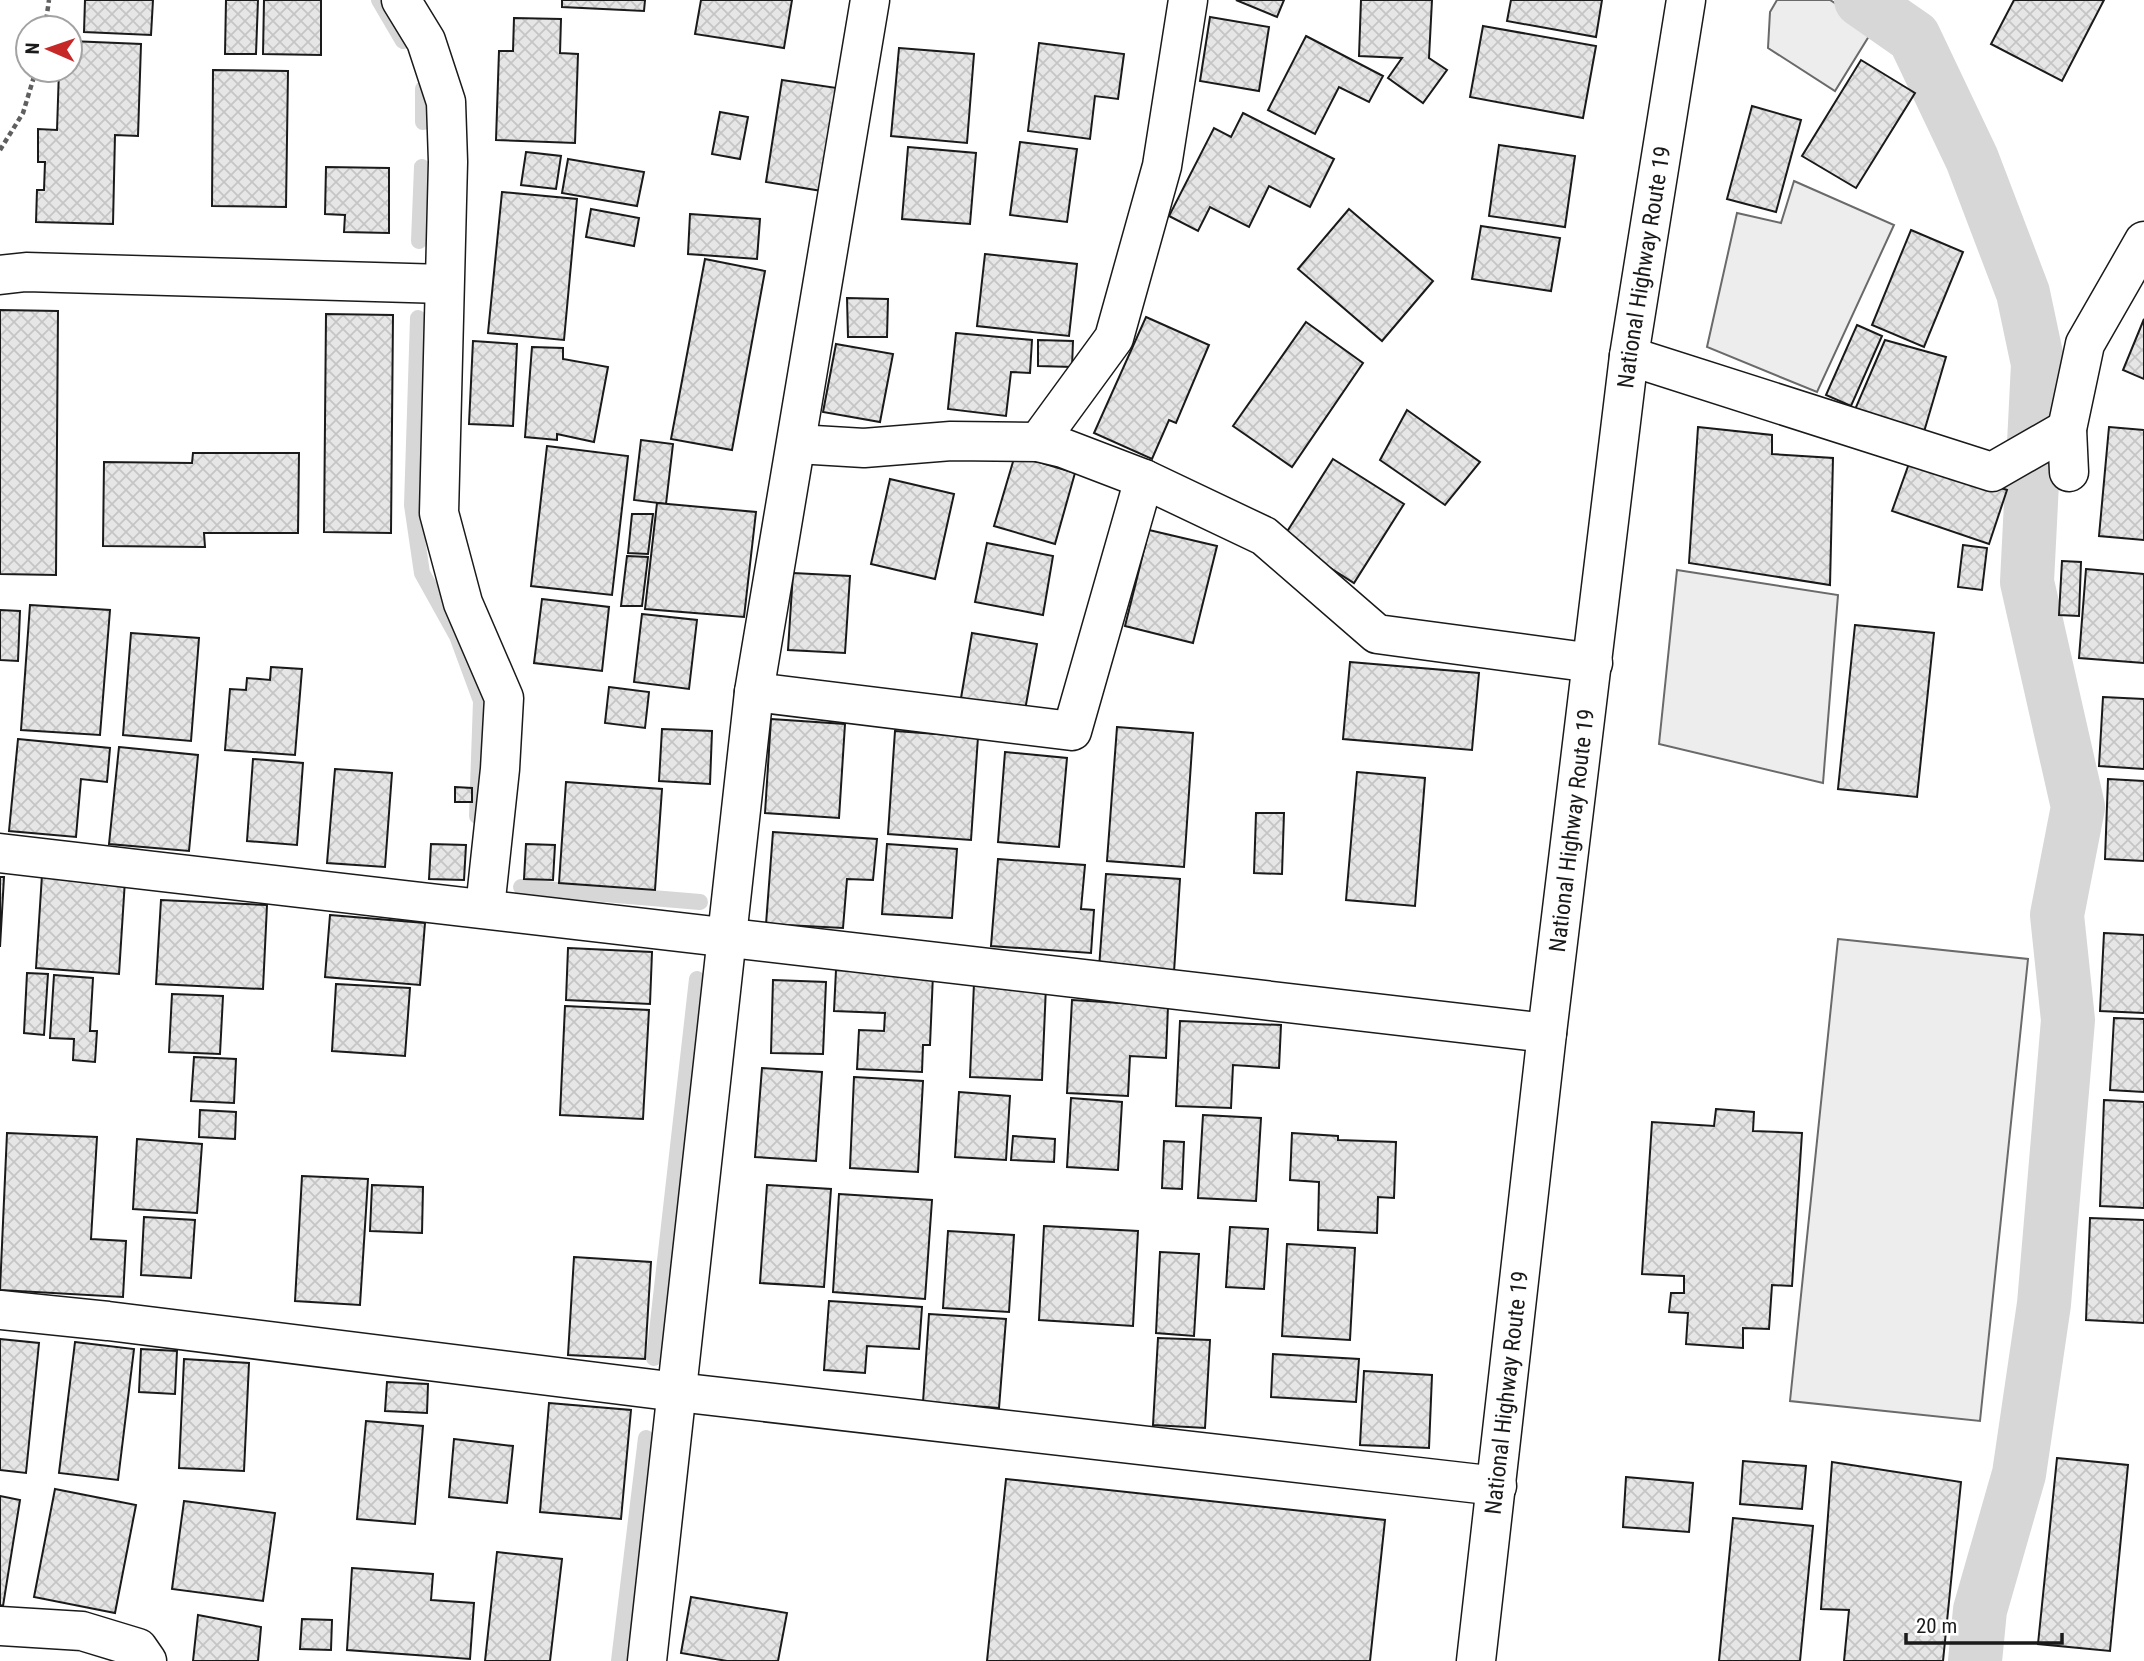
<svg xmlns="http://www.w3.org/2000/svg" width="2144" height="1661" viewBox="0 0 2144 1661" font-family="'Roboto Condensed',sans-serif">
<style>
.built{fill:#ededed;stroke:#6a6a6a;stroke-width:2}
.lines{fill:none;stroke-linecap:round;stroke-linejoin:round}
.stream{stroke:#d7d7d7;stroke-width:16}
.canal{stroke:#d7d7d7;stroke-width:54}
.building{fill:url(#building-cross-hatch);stroke:#1a1a1a;stroke-width:2}
.minor-casing{stroke:#1a1a1a;stroke-width:41}
.highway-casing{stroke:#1a1a1a;stroke-width:41}
.path{stroke:#5f5f5f;stroke-width:4.5;stroke-dasharray:5 3.5;stroke-linecap:butt}
.minor{stroke:#fff;stroke-width:38}
.highway{stroke:#fff;stroke-width:38}
.labels{text-anchor:middle;stroke-width:5;stroke-linejoin:round;paint-order:stroke}
.street-label{font-size:23px;fill:#1a1a1a;stroke:#fff}
</style>
<defs>
<pattern id="building-cross-hatch" width="8" height="8" patternUnits="userSpaceOnUse" patternTransform="scale(1.75)"><rect width="8" height="8" fill="#e6e6e6"/><path d="M0 0l8 8M0 8l8-8" fill="none" stroke="#c5c5c5"/></pattern>
</defs>
<rect width="100%" height="100%" fill="#fff"/>
<g class="built">
<path d="M1777,0H1830L1874,28L1835,91L1768,48L1770,12Z"/>
<path d="M1794,181L1894,225L1817,392L1707,347L1737,213L1781,223Z"/>
<path d="M1677,570L1838,595L1823,783L1659,744Z"/>
<path d="M1838,939L2028,959L1980,1421L1790,1401Z"/>
</g>
<g class="lines">
<g class="stream">
<path d="M379,0L403,41"/>
<path d="M423,89V122"/>
<path d="M419,241L422,167"/>
<path d="M418,318L412,505L422,573L457,636L481,701L477,816"/>
<path d="M521,887L700,902"/>
<path d="M654,1358L697,979"/>
<path d="M619,1661L646,1438"/>
</g>
<path class="canal" d="M1861,0L1914,37L1972,159L2023,293L2038,364L2027,582L2078,807L2057,915L2068,1020L2044,1304L2019,1474L1980,1610L1975,1661"/>
</g>
<g class="building">
<path d="M85,0H153L151,35L84,32Z"/>
<path d="M226,0H258L256,54H225Z"/>
<path d="M264,0H321V55L263,54Z"/>
<path d="M562,0H645L644,11L562,7Z"/>
<path d="M701,0H792L784,48L695,34Z"/>
<path d="M1236,0H1284L1277,17Z"/>
<path d="M1361,0H1432L1429,58L1447,70L1423,103L1388,78L1402,58L1359,56Z"/>
<path d="M1511,0H1602L1596,37L1507,21Z"/>
<path d="M2014,0H2104L2062,81L1991,44Z"/>
<path d="M1210,17L1269,27L1259,91L1200,81Z"/>
<path d="M514,18L561,19L560,53L578,54L575,143L496,140L499,51H513Z"/>
<path d="M1483,26L1596,46L1583,118L1470,97Z"/>
<path d="M1306,36L1383,76L1369,102L1339,87L1315,134L1268,110Z"/>
<path d="M70,41L141,44L138,136L115,135L113,224L36,222L37,190H44L45,162H38V129L57,130L59,70H70Z"/>
<path d="M1039,43L1124,54L1118,99L1095,96L1090,139L1028,131Z"/>
<path d="M899,48L974,54L967,143L891,136Z"/>
<path d="M1861,60L1915,93L1856,188L1802,156Z"/>
<path d="M213,70L288,71L286,207L212,206Z"/>
<path d="M782,80L837,88L822,191L766,182Z"/>
<path d="M1752,106L1801,120L1776,212L1727,199Z"/>
<path d="M720,112L748,117L740,159L712,154Z"/>
<path d="M1243,113L1334,159L1310,207L1269,186L1249,227L1210,207L1198,231L1169,216L1214,128L1231,137Z"/>
<path d="M1020,142L1077,149L1067,222L1010,215Z"/>
<path d="M1499,145L1575,156L1565,227L1489,216Z"/>
<path d="M908,147L976,153L970,224L902,219Z"/>
<path d="M526,152L561,156L556,189L521,185Z"/>
<path d="M568,159L644,172L637,206L562,193Z"/>
<path d="M326,167L389,168V233L344,232L345,215L325,214Z"/>
<path d="M502,192L577,199L564,340L488,333Z"/>
<path d="M591,209L639,218L634,246L586,237Z"/>
<path d="M1349,209L1433,281L1382,341L1298,269Z"/>
<path d="M690,214L760,219L757,259L688,254Z"/>
<path d="M1481,226L1560,238L1551,291L1472,279Z"/>
<path d="M1911,230L1963,252L1924,347L1872,325Z"/>
<path d="M985,254L1077,264L1069,336L977,326Z"/>
<path d="M705,259L765,271L732,450L671,439Z"/>
<path d="M847,298L888,299L887,337H848Z"/>
<path d="M0,310L58,311L56,575L0,574Z"/>
<path d="M326,314L393,315L391,533L324,532Z"/>
<path d="M1146,317L1209,345L1176,423L1169,420L1152,459L1094,433Z"/>
<path d="M2144,319V379L2123,370Z"/>
<path d="M1306,322L1363,363L1292,467L1233,426Z"/>
<path d="M1857,325L1882,336L1851,406L1826,395Z"/>
<path d="M956,333L1032,340L1030,373L1011,372L1006,416L948,409Z"/>
<path d="M1038,340L1073,341L1072,367L1038,366Z"/>
<path d="M1885,340L1946,357L1921,442L1850,421Z"/>
<path d="M473,341L517,344L513,426L469,424Z"/>
<path d="M836,344L893,354L880,422L823,412Z"/>
<path d="M532,347L563,348V359L608,367L594,442L557,434V440L525,437Z"/>
<path d="M1407,410L1480,462L1445,505L1380,460Z"/>
<path d="M1698,427L1772,435V454L1833,458L1830,585L1689,563Z"/>
<path d="M2109,427L2144,430V540L2099,536Z"/>
<path d="M641,440L673,444L666,504L634,500Z"/>
<path d="M547,446L628,456L612,595L531,586Z"/>
<path d="M193,453H299L298,533H204L205,547L103,546L104,462L192,463Z"/>
<path d="M1015,455L1075,473L1055,544L994,526Z"/>
<path d="M1911,458L2007,490L1989,544L1892,511Z"/>
<path d="M1333,459L1404,504L1354,583L1283,538Z"/>
<path d="M890,479L954,494L935,579L871,564Z"/>
<path d="M657,503L756,512L744,617L645,609Z"/>
<path d="M632,514H653L648,554L628,553Z"/>
<path d="M1149,530L1217,546L1193,643L1125,626Z"/>
<path d="M987,543L1053,556L1043,615L975,602Z"/>
<path d="M1963,545L1987,548L1982,590L1958,587Z"/>
<path d="M627,556L648,557L642,606H621Z"/>
<path d="M2062,561L2081,562L2079,616L2059,615Z"/>
<path d="M2086,569L2144,574V663L2079,658Z"/>
<path d="M793,573L850,576L845,653L788,650Z"/>
<path d="M542,599L609,607L602,671L534,663Z"/>
<path d="M30,605L110,610L100,735L21,730Z"/>
<path d="M0,610L20,611L18,661L0,660Z"/>
<path d="M642,614L697,620L689,689L634,682Z"/>
<path d="M1855,625L1934,633L1917,797L1838,789Z"/>
<path d="M131,633L199,638L191,741L123,735Z"/>
<path d="M972,633L1037,644L1025,710L961,698Z"/>
<path d="M1350,662L1479,673L1472,750L1343,739Z"/>
<path d="M271,667L302,669L295,755L225,750L230,689L246,690L247,678L270,680Z"/>
<path d="M609,687L649,692L645,728L605,723Z"/>
<path d="M2103,697L2144,699V769L2099,766Z"/>
<path d="M771,719L845,724L839,818L765,813Z"/>
<path d="M1117,727L1193,733L1184,867L1107,861Z"/>
<path d="M662,729L712,731L710,784L659,781Z"/>
<path d="M895,731L978,737L971,840L888,834Z"/>
<path d="M18,739L110,748L107,782L81,779L76,837L9,831Z"/>
<path d="M119,747L198,755L189,851L109,844Z"/>
<path d="M1005,752L1067,758L1059,847L998,842Z"/>
<path d="M253,759L303,763L297,845L247,841Z"/>
<path d="M335,769L392,773L385,867L327,863Z"/>
<path d="M1357,772L1425,778L1415,906L1346,900Z"/>
<path d="M2108,779L2144,781V861L2105,859Z"/>
<path d="M566,782L662,789L655,890L559,883Z"/>
<path d="M455,787L472,788V802H455Z"/>
<path d="M1256,813H1284L1282,874L1254,873Z"/>
<path d="M773,832L877,839L873,880L847,879L843,928L766,924Z"/>
<path d="M431,844L466,845L464,880L429,879Z"/>
<path d="M526,844L555,845L553,880L524,879Z"/>
<path d="M887,844L957,849L952,918L882,914Z"/>
<path d="M998,859L1085,865L1081,909L1094,910L1091,953L991,946Z"/>
<path d="M1106,874L1180,879L1174,972L1099,968Z"/>
<path d="M42,875L125,880L119,974L36,968Z"/>
<path d="M0,877H4L0,947Z"/>
<path d="M161,900L267,905L263,989L156,984Z"/>
<path d="M330,915L425,923L420,985L325,977Z"/>
<path d="M2104,933L2144,935V1013L2100,1011Z"/>
<path d="M568,948L652,952L650,1004L566,1000Z"/>
<path d="M836,970L933,974L930,1045H923L922,1072L857,1069L859,1030L884,1031L885,1013L834,1011Z"/>
<path d="M27,973L48,974L44,1035L24,1033Z"/>
<path d="M54,975L93,978L90,1031H97L95,1062L73,1060L74,1039L50,1038Z"/>
<path d="M773,980L826,982L823,1054L771,1053Z"/>
<path d="M974,983L1046,986L1042,1080L970,1077Z"/>
<path d="M336,984L410,988L405,1056L332,1051Z"/>
<path d="M172,994L223,996L220,1054L169,1052Z"/>
<path d="M1072,1000L1168,1006L1166,1058L1130,1056L1128,1096L1067,1093Z"/>
<path d="M565,1006L649,1010L643,1119L560,1115Z"/>
<path d="M2114,1018L2144,1019V1092L2110,1090Z"/>
<path d="M1180,1021L1281,1025L1279,1068L1233,1065L1231,1108L1176,1106Z"/>
<path d="M194,1057L236,1059L234,1103L191,1101Z"/>
<path d="M762,1068L822,1072L816,1161L755,1157Z"/>
<path d="M854,1077L923,1081L918,1172L850,1168Z"/>
<path d="M959,1092L1010,1096L1006,1160L955,1157Z"/>
<path d="M1071,1098L1122,1102L1118,1170L1067,1167Z"/>
<path d="M2104,1100L2144,1102V1208L2100,1206Z"/>
<path d="M1716,1109L1754,1112L1753,1131L1802,1133L1792,1286L1772,1285L1769,1329L1743,1328V1348L1686,1344L1688,1313L1669,1312L1671,1293H1684V1276L1642,1274L1652,1122L1714,1126Z"/>
<path d="M200,1110L236,1112L235,1139L199,1137Z"/>
<path d="M1203,1115L1261,1118L1256,1201L1198,1198Z"/>
<path d="M7,1133L97,1137L91,1239L126,1241L123,1297L0,1290Z"/>
<path d="M1292,1133L1338,1136V1140L1396,1142L1394,1198L1378,1197L1377,1233L1318,1230L1319,1182L1290,1180Z"/>
<path d="M1013,1136L1055,1139L1054,1162L1011,1160Z"/>
<path d="M137,1139L202,1144L197,1213L133,1209Z"/>
<path d="M1164,1141L1184,1142L1182,1189L1162,1188Z"/>
<path d="M302,1176L368,1179L360,1305L295,1301Z"/>
<path d="M372,1185L423,1187L422,1233L370,1231Z"/>
<path d="M767,1185L831,1189L824,1287L760,1283Z"/>
<path d="M839,1194L932,1200L925,1299L833,1292Z"/>
<path d="M144,1217L195,1220L191,1278L141,1275Z"/>
<path d="M2090,1218L2144,1220V1323L2086,1320Z"/>
<path d="M1044,1226L1138,1231L1133,1326L1039,1320Z"/>
<path d="M1230,1227L1268,1229L1264,1289L1226,1287Z"/>
<path d="M948,1231L1014,1235L1009,1312L943,1308Z"/>
<path d="M1287,1244L1355,1248L1350,1340L1282,1336Z"/>
<path d="M1160,1252L1199,1254L1194,1336L1156,1333Z"/>
<path d="M574,1257L651,1262L645,1359L568,1355Z"/>
<path d="M829,1301L922,1307L919,1349L867,1346L865,1373L824,1370Z"/>
<path d="M929,1314L1006,1319L999,1408L923,1402Z"/>
<path d="M1158,1338L1210,1340L1205,1428L1153,1425Z"/>
<path d="M0,1339L39,1343L26,1473L0,1470Z"/>
<path d="M75,1342L134,1349L118,1480L59,1473Z"/>
<path d="M141,1349L177,1351L175,1394L139,1392Z"/>
<path d="M1273,1354L1359,1359L1356,1402L1271,1397Z"/>
<path d="M184,1359L249,1363L244,1471L179,1468Z"/>
<path d="M1364,1371L1432,1375L1429,1448L1360,1445Z"/>
<path d="M387,1382L428,1384L427,1413L385,1411Z"/>
<path d="M549,1403L631,1410L621,1519L540,1512Z"/>
<path d="M366,1421L423,1426L415,1524L357,1519Z"/>
<path d="M454,1439L513,1446L507,1503L449,1497Z"/>
<path d="M2057,1458L2128,1465L2110,1651L2038,1644Z"/>
<path d="M1743,1461L1806,1466L1802,1509L1740,1504Z"/>
<path d="M1832,1462L1961,1482L1943,1661H1844L1849,1610L1821,1609Z"/>
<path d="M1626,1477L1693,1483L1689,1532L1623,1527Z"/>
<path d="M1006,1479L1385,1520L1370,1661H987Z"/>
<path d="M55,1489L136,1505L115,1613L34,1597Z"/>
<path d="M0,1496L20,1500L3,1606L0,1605Z"/>
<path d="M184,1501L275,1513L263,1601L172,1589Z"/>
<path d="M1733,1518L1813,1526L1800,1661H1719Z"/>
<path d="M497,1552L562,1559L550,1661H485Z"/>
<path d="M352,1568L433,1574L431,1600L474,1603L470,1659L347,1650Z"/>
<path d="M691,1597L787,1613L778,1661H727L681,1653Z"/>
<path d="M198,1615L261,1627L258,1661H193Z"/>
<path d="M302,1619L332,1620L331,1650L300,1649Z"/>
</g>
<g class="lines">
<g class="minor-casing">
<g id="minor">
<path d="M401,0L426,41L446,102L448,162L439,513L463,603L504,698L500,769L485,908"/>
<path d="M0,275L26,272L444,284"/>
<path d="M1629,356L1992,472L2067,429"/>
<path d="M1038,442L1114,338L1162,166L1188,0"/>
<path d="M797,444L864,448L951,441L1038,442L1063,448L1144,479L1264,536L1377,634L1593,663"/>
<path d="M2069,472L2067,429L2085,344L2144,241"/>
<path d="M754,692L1072,731L1144,479"/>
<path d="M0,853L1547,1033"/>
<path d="M0,1310L108,1321L677,1392L1497,1486"/>
<path d="M0,1626L82,1631L138,1648L147,1661"/>
<path d="M647,1661L754,692L870,0"/>
</g>
</g>
<g class="highway-casing">
<g id="highway">
<path id="s1" d="M1476,1661L1547,1033L1629,356L1686,0"/>
</g>
</g>
<g class="path">
<path d="M45,28L49,0"/>
<path d="M0,150L23,113L36,70"/>
</g>
<use href="#minor" class="minor"/>
<use href="#highway" class="highway"/>
</g>
<g class="labels">
<g class="street-label">
<text dy="8" stroke="none"><textPath href="#s1" startOffset="1404">National Highway Route 19</textPath></text>
<text dy="8" stroke="none"><textPath href="#s1" startOffset="836">National Highway Route 19</textPath></text>
<text dy="8" stroke="none"><textPath href="#s1" startOffset="270">National Highway Route 19</textPath></text>
</g>
</g>
<g transform="translate(49 49) rotate(272)"><circle r="33" fill="#ffffff" stroke="#a3a3a3" stroke-width="2"/>
<path d="M0-5L12 26L0 18L-12 26Z" fill="#c62828"/>
<text y="-10" font-size="19" font-weight="bold" text-anchor="middle" fill="#1a1a1a">N</text>
</g>
<path d="M1906 1633v10h156v-10" fill="none" stroke="#1a1a1a" stroke-width="3.5"/>
<text x="1916" y="1633" font-size="21" fill="#1a1a1a" stroke="#ffffff" stroke-width="5" paint-order="stroke">20 m</text>
</svg>
